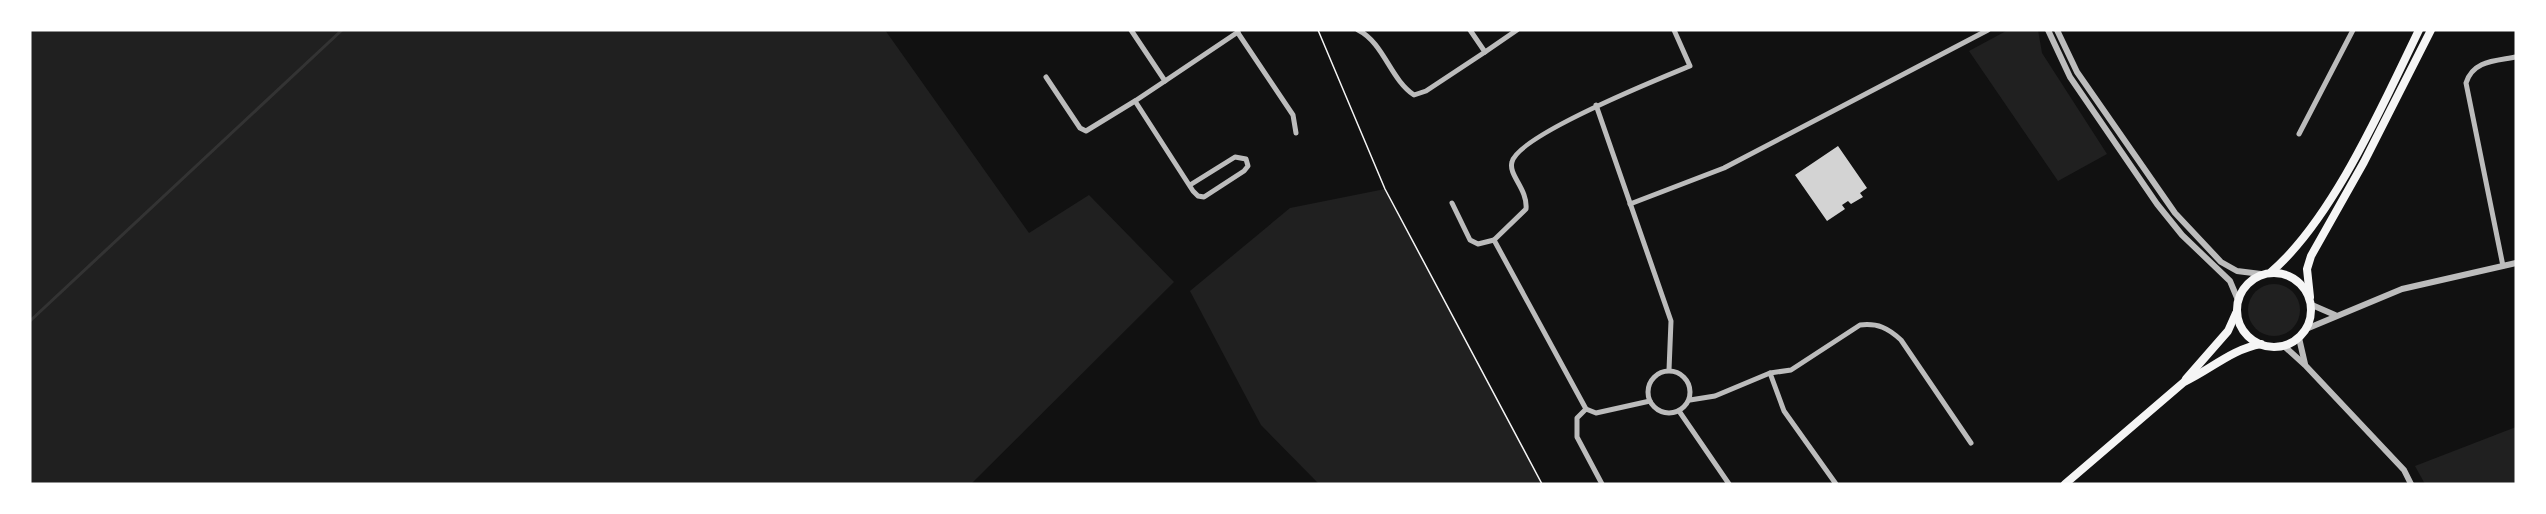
<svg xmlns="http://www.w3.org/2000/svg" width="2546" height="514" viewBox="0 0 2546 514" font-family="Raleway,sans-serif">
<style>
.green{fill:#202020}
.lines{fill:none;stroke-linecap:round;stroke-linejoin:round}
.stream{stroke:#333;stroke-width:3}
.building{fill:#d3d3d3}
.path{stroke:#f5f5f5;stroke-width:1.5}
.minor{stroke:#bcbcbc;stroke-width:5}
.tertiary{stroke:#bcbcbc;stroke-width:6}
.primary{stroke:#f5f5f5;stroke-width:8}
</style>
<rect width="100%" height="100%" fill="#111"/>
<g class="green">
<path d="M30,30H885L1029,233L1089,195L1174,282L971,484H30Z"/>
<path d="M2008,30H2038L2042,53L2107,154L2058,181L1969,51Z"/>
<path d="M1385,189L1543,484H1319L1261,425L1190,291L1290,208Z"/>
<circle cx="2274" cy="310" r="26"/>
<path d="M2516,427V484H2425L2415,466Z"/>
</g>
<g class="lines">
<path class="stream" d="M30,321L342,30"/>
</g>
<path class="building" d="M1838,146L1867,188L1860,193L1863,197L1851,204L1848,201L1842,205L1845,209L1827,221L1795,175Z"/>
<g class="lines">
<path class="path" d="M1318,30L1385,189L1542,484"/>
<g class="minor">
<path d="M1131,30L1165,81L1135,101L1193,191L1198,196L1204,197L1244,171L1248,166L1246,159L1235,157L1190,185"/>
<path d="M1358,30C1384,43 1390,79 1414,95L1426,91L1485,52L1470,30"/>
<path d="M1238,33L1293,115L1296,133"/>
<path d="M1485,52L1517,30"/>
<path d="M1046,77L1080,128L1086,131L1135,101"/>
<path d="M1165,81L1238,32"/>
<path d="M1596,105L1671,321L1669,370"/>
<path d="M2299,134L2353,30"/>
<path d="M1452,203L1470,240L1478,244L1494,240"/>
<path d="M1630,204L1724,168L1988,30"/>
<path d="M2503,266L2466,83C2473,60 2496,61 2516,57"/>
<circle cx="1669" cy="392" r="21"/>
<path d="M1770,373L1791,370L1860,325C1878,323 1888,328 1901,340L1971,443"/>
<path d="M1690,400L1715,396L1770,373L1784,411L1836,484"/>
<path d="M1586,409L1494,240L1526,209C1528,189 1508,175 1512,162C1518,135 1661,78 1690,66L1674,30"/>
<path d="M1679,411L1729,484"/>
<path d="M1602,484L1577,437V418L1586,409L1596,413L1650,401"/>
</g>
<g class="tertiary">
<path d="M2048,30L2070,77L2157,204L2182,235L2230,281L2238,300"/>
<path d="M2057,30L2077,72L2175,213L2221,262L2237,271L2261,274"/>
<path d="M2312,305L2335,315"/>
<path d="M2306,329L2402,289L2516,263"/>
<path d="M2299,338L2305,364"/>
<path d="M2284,346L2305,365L2404,470L2411,484"/>
</g>
<g class="primary">
<path d="M2271,272C2333,219 2383,104 2419,30"/>
<circle cx="2274" cy="310" r="37"/>
<path d="M2310,297L2307,269L2311,256L2364,162L2431,30"/>
<path d="M2186,379L2228,331L2236,313"/>
<path d="M2065,484L2184,382C2210,370 2232,349 2261,344"/>
</g>
</g>
<rect width="2546" height="514" fill="none" stroke="#ffffff" stroke-width="63"/>
</svg>
